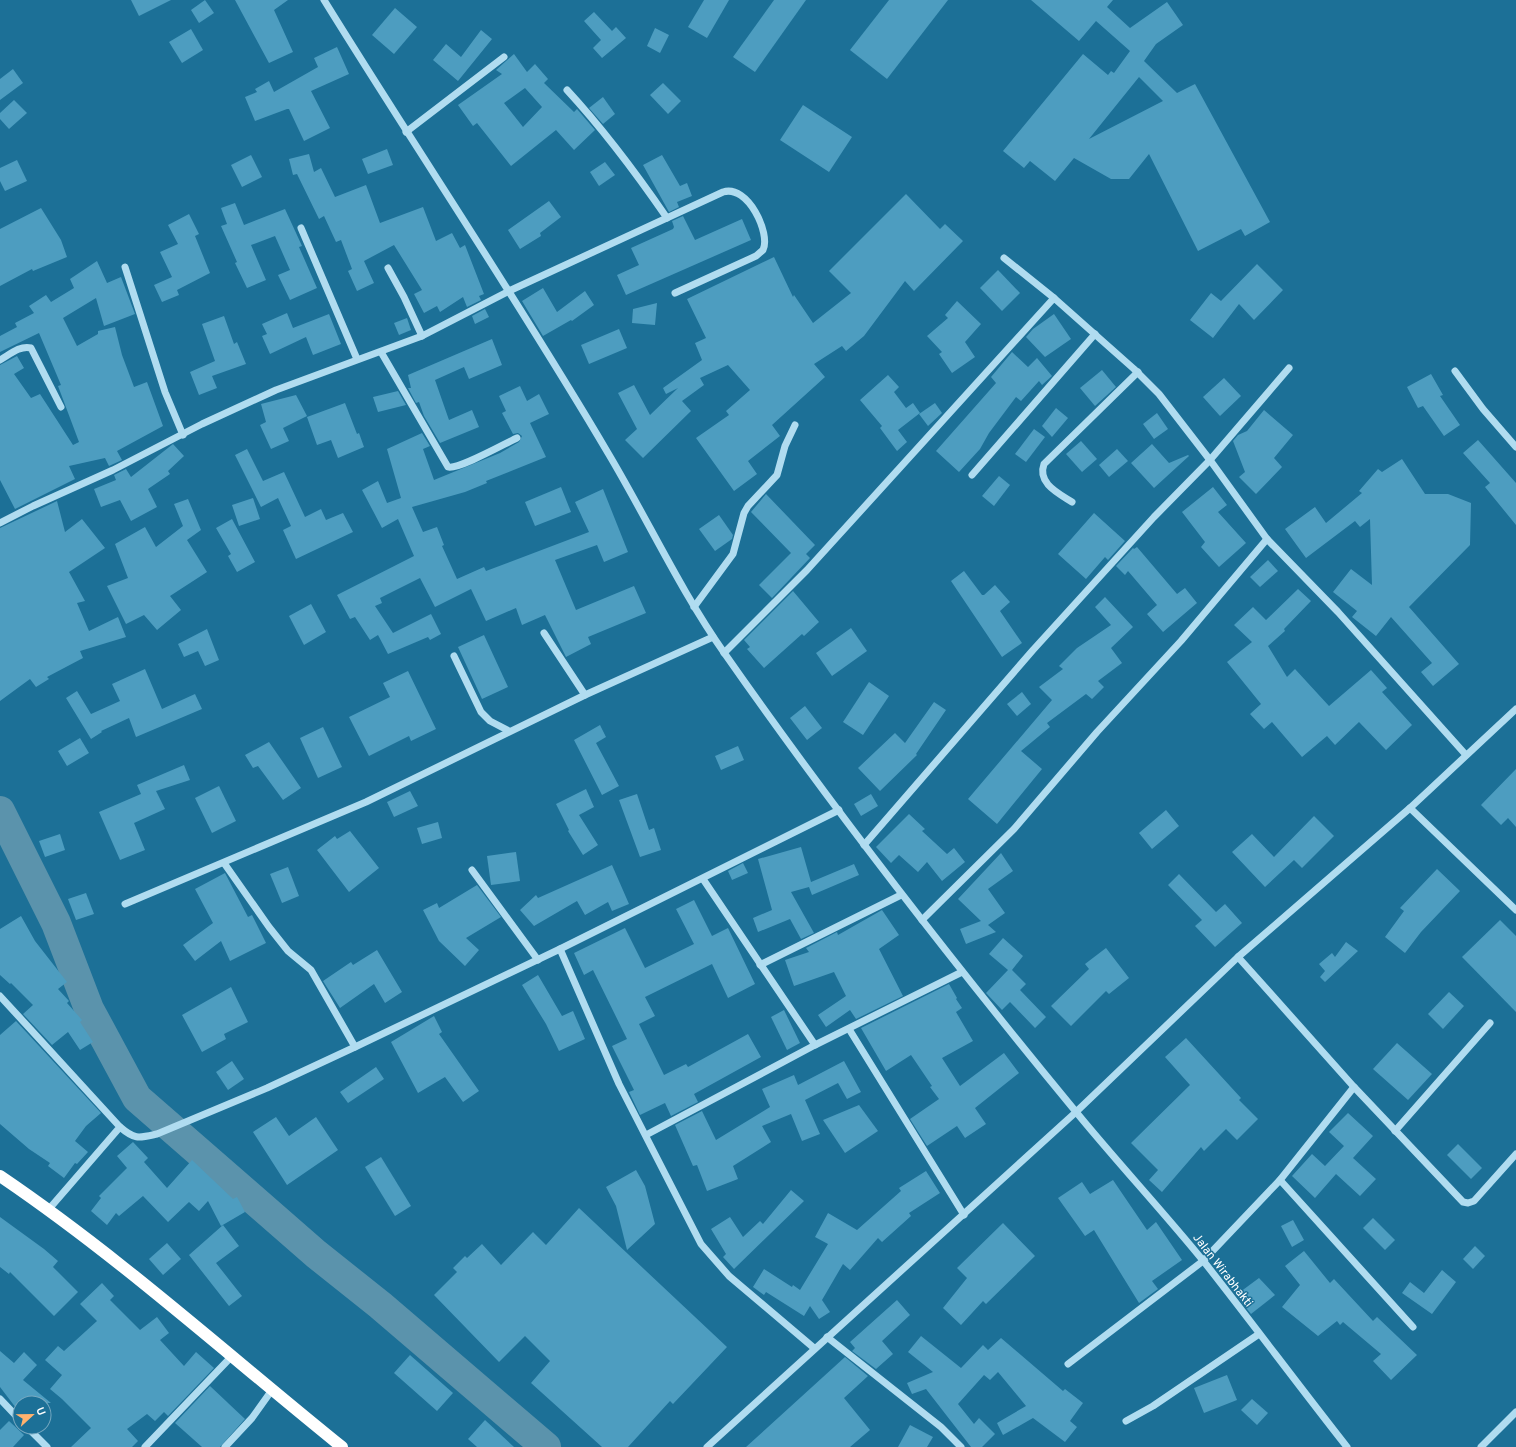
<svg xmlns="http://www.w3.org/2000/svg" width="1516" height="1447" viewBox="0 0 1516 1447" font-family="Overpass,sans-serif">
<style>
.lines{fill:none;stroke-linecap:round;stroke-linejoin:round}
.river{stroke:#5b93ac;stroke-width:30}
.building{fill:#4d9dc0;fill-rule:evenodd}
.minor{stroke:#b0dcf0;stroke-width:7}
.highway{stroke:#fff;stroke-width:12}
.labels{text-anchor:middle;stroke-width:3;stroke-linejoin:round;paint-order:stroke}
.street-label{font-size:12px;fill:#fff;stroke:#1c7097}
</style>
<rect width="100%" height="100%" fill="#1c7097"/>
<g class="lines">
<path class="river" d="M0,811L56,923L89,1009L137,1098L316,1254L380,1305L546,1447"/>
</g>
<g class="building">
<path d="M131,0H171L139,16Z"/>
<path d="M205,0L214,13L199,23L191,10Z"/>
<path d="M235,0H288L274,10L293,52L269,63Z"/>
<path d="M704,0H729L707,38L688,27Z"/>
<path d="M774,0H806L755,72L733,57Z"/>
<path d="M889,0H948L887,79L850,50Z"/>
<path d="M1031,0H1113L1107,7L1130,28L1167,2L1183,25L1156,44L1144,61L1177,93L1195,84L1270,222L1245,236L1241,229L1198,251L1149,154L1129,179H1111L1074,158L1055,181L1030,161L1024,168L1003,151L1083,54L1108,75L1111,71L1114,73L1130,51L1096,21L1079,41ZM1139,77L1163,101L1089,139Z"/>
<path d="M395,8L417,27L394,54L372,35Z"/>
<path d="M594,12L612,31L616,27L626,38L602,58L593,48L601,40L584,21Z"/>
<path d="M655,28L669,35L660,53L647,46Z"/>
<path d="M191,29L203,50L182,63L169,42Z"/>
<path d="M481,30L492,39L458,81L433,60L446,44L461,57Z"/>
<path d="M337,47L349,74L311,91L330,128L304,141L289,109H287L255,121L245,97L257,92L255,89L269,81L274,92L318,67L314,58Z"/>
<path d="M514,54L527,72L535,64L548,79L544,83L574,112L577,109L595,130L574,150L556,130L511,166L477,123L473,126L458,105L502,74L496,70ZM525,88L542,107L523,127L504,103Z"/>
<path d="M13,69L23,83L0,100V79Z"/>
<path d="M663,83L681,101L668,114L650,95Z"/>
<path d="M603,97L615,114L603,124L589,108Z"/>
<path d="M14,100L27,113L9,129L0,119V113Z"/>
<path d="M803,105L852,137L829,172L780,140Z"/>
<path d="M387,149L393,165L368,174L362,159Z"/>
<path d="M309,154L314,172L321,168L335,197L366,185L380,223L423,207L436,241L452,233L460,248L465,245L484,294L479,296L481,300L467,307L463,297L440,312L437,306L424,313L414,294L422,290L394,245L364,261L374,283L357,291L348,271L352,269L341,240L336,242L324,216L319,219L297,174L293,175L289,159Z"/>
<path d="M251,155L262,177L242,187L231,165Z"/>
<path d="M662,155L680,186L687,183L692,196L677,202L679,207L669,212L643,165Z"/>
<path d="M17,160L27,181L5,191L0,181V168Z"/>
<path d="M605,162L615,175L599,186L590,172Z"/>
<path d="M906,194L940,229L945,224L963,241L914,291L905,281L864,336L846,351L842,346L814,364L825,377L772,425L780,436L748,461L757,474L734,491L696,438L729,415L726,411L750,390L728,365L700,378L704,385L682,401L691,411L643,458L625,440L637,429L618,393L634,385L650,415L678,388L666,394L663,388L702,360L695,343L706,338L687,299L774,257L793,297L794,295L813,323L851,293L829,271Z"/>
<path d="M549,201L561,217L540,233L541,236L520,249L508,230Z"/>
<path d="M235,203L244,225L285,209L302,246L299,247L317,288L290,300L278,275L290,270L275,236L251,245L266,280L247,288L235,263L237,262L221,226L227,224L221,208Z"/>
<path d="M41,208L61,240L67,257L33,271L32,269L0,286V229Z"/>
<path d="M189,214L199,234L195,236L210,273L177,290L179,295L162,302L154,285L172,277L160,252L178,244L168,225Z"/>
<path d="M683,216L695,240L742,219L751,240L626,295L617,275L639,265L631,248L673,229L674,227L672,221Z"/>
<path d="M97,261L107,283L121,277L135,314L104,326L96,298L63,318L77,346L98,334V331L115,327L122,355L134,387L147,382L163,426L117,451L122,460L109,466L105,458L69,466L75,479L15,509L0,480V365L17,356L24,368L14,374L31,398L40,394L73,445L79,442L58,386L61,385L39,333L0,352V336L17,327L15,323L34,313L29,306L46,295L51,302L74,288L70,279Z"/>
<path d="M1257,264L1283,290L1254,320L1239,304L1213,338L1190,320L1211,293L1221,301Z"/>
<path d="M998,270L1020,293L1002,311L980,288Z"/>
<path d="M543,288L557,312L585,291L594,305L572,321L571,320L543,336L522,301Z"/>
<path d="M957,301L981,324L965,342L975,357L952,373L939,354L942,352L927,336L948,318L945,315Z"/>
<path d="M657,303L655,325L632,323L633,309Z"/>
<path d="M485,309L489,317L475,324L472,316Z"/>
<path d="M287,313L293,328L329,314L341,344L313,355L306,337L270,354L262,336L267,334L262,324Z"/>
<path d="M1054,314L1071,339L1045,357L1026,337L1033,329Z"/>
<path d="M224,316L234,344L237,342L246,364L212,376L217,388L199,395L190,372L215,361L202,324Z"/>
<path d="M407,318L411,330L399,335L394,323Z"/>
<path d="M619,329L627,348L589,364L581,345Z"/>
<path d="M492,339L502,365L469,379L464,367L435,380L449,420L472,410L479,427L440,443L424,416L419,402L416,403L408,388H411L408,375Z"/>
<path d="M1012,352L1028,367L1037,358L1052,376L1042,385L1039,381L1021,401L1016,397L989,433L980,449L959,472L936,451L996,383L991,377Z"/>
<path d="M1102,370L1116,387L1095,406L1080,388Z"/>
<path d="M1431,374L1443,395L1440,396L1460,425L1444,436L1423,406L1418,408L1407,387Z"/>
<path d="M888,375L899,387L894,392L906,408L913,403L920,413L898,430L907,442L897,451L880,428L882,426L860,400Z"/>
<path d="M1224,378L1241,396L1220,416L1203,397Z"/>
<path d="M520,386L527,401L539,394L549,414L530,423L546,457L486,481L487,483L465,492L412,507L423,532L437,527L444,545L442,546L457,579L484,567L486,571L589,532L575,502L603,489L628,552L604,562L597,545L555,560L576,610L634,586L646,613L588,637L591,644L566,657L545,615L522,625L516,608L486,621L471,589L435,607L420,578L380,598L382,603L375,606L393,633L431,614L441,634L430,640L428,637L388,654L378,635L370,640L355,617L350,619L337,595L414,556L398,519L382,528L362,490L378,481L387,503L401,498L387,449L422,433L430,446L423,449L434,480L500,453L519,442L522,436L518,433L513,434L502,413L506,411L499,396Z"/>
<path d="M398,391L406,405L378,412L373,397Z"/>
<path d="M296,395L307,416L283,428L289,441L271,449L260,425L266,422L261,404Z"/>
<path d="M345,403L357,434L359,433L364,447L338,458L331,440L317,445L307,417Z"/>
<path d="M935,403L942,413L928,426L919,414Z"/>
<path d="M1056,408L1068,418L1052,437L1042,426Z"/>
<path d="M1264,410L1293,435L1274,458L1282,467L1256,494L1239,477L1245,472L1233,441L1238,435L1247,431Z"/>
<path d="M1157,413L1168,429L1154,439L1143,424Z"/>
<path d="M1034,429L1045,437L1026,462L1015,454Z"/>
<path d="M1478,440L1516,483V525L1485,487L1490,483L1463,453Z"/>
<path d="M1081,441L1097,459L1082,472L1066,454Z"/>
<path d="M173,444L184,456L168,471L170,474L148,489L157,507L131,521L120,500L101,507L94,489L116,480L114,475L126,469L131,477Z"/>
<path d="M1152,444L1169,463L1188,455L1189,456L1154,488L1131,463Z"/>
<path d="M247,449L263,481L284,472L305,517L321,509L326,520L343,513L353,532L296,559L283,530L291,526L278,498L261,507L235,455Z"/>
<path d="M1117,449L1128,461L1109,477L1099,465Z"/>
<path d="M1402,459L1425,494H1448L1471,503L1470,545L1409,607L1459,664L1433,686L1421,672L1432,663L1391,617L1376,636L1352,617L1357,611L1333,592L1351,569L1372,585L1370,519L1360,527L1355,521L1306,558L1285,529L1315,507L1326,523L1362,493L1359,491L1378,469L1382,472Z"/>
<path d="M999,476L1010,485L994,506L982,496Z"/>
<path d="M561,487L571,512L535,526L525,502Z"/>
<path d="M1213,487L1227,505L1218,512L1246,543L1219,567L1201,547L1205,542L1182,512Z"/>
<path d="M766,494L815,545L806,554L810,558L772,598L759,585L791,553L751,512Z"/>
<path d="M253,498L260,519L239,526L232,505Z"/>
<path d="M188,499L201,530L187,540L207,572L170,596L181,610L157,630L144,615L126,624L107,586L128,578L115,544L145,527L156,547L183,526L174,504Z"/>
<path d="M57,501L65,532L82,519L105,548L69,572L85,601L77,603L89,631L118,617L126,637L80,651L83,658L47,677L49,679L36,687L30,679L0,701V528Z"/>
<path d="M1094,513L1125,541L1108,560L1105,557L1086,579L1058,554Z"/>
<path d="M719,515L733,535L732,539L715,551L699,529Z"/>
<path d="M232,519L255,562L237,572L228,556L231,554L216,528Z"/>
<path d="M1137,547L1177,594L1185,588L1197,603L1163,632L1147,614L1157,605L1128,571L1125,575L1116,566L1133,548L1134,549Z"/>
<path d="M1268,560L1278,571L1260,587L1250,577Z"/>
<path d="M964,571L982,595H984L995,585L1010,602L1000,611L1022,643L1002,657L951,581Z"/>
<path d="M1298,589L1311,601L1284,629L1285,631L1268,646L1287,677L1295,669L1329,706L1371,670L1387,688L1382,692L1412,725L1386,750L1359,722L1335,745L1327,736L1302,757L1272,722L1264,729L1250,714L1261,704L1227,662L1252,642L1234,625L1253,607L1266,620Z"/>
<path d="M793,591L819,622L804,636L802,634L764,668L747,649L750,647L744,640Z"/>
<path d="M1105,597L1133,627L1111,648L1122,663L1098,681L1104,687L1092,699L1086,694L1047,723L1050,727L1021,751L1042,769L997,824L968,799L1052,700L1039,687L1063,669L1059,666L1077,648L1111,625L1095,607Z"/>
<path d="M311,604L326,632L304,645L289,616Z"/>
<path d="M851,628L867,651L832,676L816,653Z"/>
<path d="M207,629L219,660L205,666L198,651L184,657L178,644Z"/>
<path d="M484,635L508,687L482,699L458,647Z"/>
<path d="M145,669L162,709L195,694L202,709L136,737L129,718L101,731L102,732L91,739L66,698L77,691L91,714L120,701L112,684Z"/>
<path d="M408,671L436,729L411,741L409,736L369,756L349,717L390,697L383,683Z"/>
<path d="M869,682L889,696L863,735L843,722Z"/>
<path d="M1022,692L1031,704L1017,716L1007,704Z"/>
<path d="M934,702L946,710L916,754L917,755L880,791L858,768L895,733L905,743Z"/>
<path d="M805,706L822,728L807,740L790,718Z"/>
<path d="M600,725L606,737L596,743L619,786L602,795L574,740Z"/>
<path d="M323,727L342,767L318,778L300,738Z"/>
<path d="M80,738L89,753L67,766L58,751Z"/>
<path d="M269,742L301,788L283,800L258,766L253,768L245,755Z"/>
<path d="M738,746L744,760L721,770L715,756Z"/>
<path d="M184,765L190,780L156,791L165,809L134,823L145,850L120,860L99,812L141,794L137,785Z"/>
<path d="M1516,769V827L1508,818L1501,825L1481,805Z"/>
<path d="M219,786L236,821L212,833L195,798Z"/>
<path d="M586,789L594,807L579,815L598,845L583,855L568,831L569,830L556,804Z"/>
<path d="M410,791L418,806L394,817L387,802Z"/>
<path d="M637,794L649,830L654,828L661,850L640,857L619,800Z"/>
<path d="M871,794L878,806L861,816L854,804Z"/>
<path d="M1166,810L1179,826L1152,849L1139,833Z"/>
<path d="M909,814L925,829L922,831L947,854L954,848L965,862L942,881L927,862L918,872L899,855L891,863L876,847Z"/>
<path d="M1314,816L1334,836L1302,868L1294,860L1265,887L1232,852L1252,834L1274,857Z"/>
<path d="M438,822L442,838L422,844L417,828Z"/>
<path d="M350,831L379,868L349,892L317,850L335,836L337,839Z"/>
<path d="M60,834L65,850L45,857L39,841Z"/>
<path d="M801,847L811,882L854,864L859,875L812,895L809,887L791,892L814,933L801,939L790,919L758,932L753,918L772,910L758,859Z"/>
<path d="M516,852L520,881L491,885L487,856Z"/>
<path d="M1001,853L1013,871L988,889L1005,913L988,925L996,932L966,944L960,929L981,921L958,899Z"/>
<path d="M743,863L748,873L732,880L728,871Z"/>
<path d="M612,865L629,904L612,911L608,902L585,915L577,901L534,926L520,910L536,895L538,898Z"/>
<path d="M288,867L299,896L282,903L270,874Z"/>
<path d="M1437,869L1460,891L1421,932L1405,953L1385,937L1404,911L1400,908Z"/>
<path d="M225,873L248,917L252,915L266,943L230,961L221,941L195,961L183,945L213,923L195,889Z"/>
<path d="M1179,874L1216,912L1225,904L1242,923L1215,947L1195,926L1202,920L1168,885Z"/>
<path d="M477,885L501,917L466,938L479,950L465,966L439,941L423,910L437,903L439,908Z"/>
<path d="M86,893L94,914L76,920L68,899Z"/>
<path d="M694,900L712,936L728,928L755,984L728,998L712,964L645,997L655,1016L639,1024L664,1075L686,1064L688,1067L748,1034L761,1057L694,1094L698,1102L671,1116L665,1103L640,1115L629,1092L634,1090L612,1046L627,1039L593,970L584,975L574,953L625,928L645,968L694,944L676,909Z"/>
<path d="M882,910L899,935L879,949L903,996L856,1019L850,1010L826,1027L818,1015L846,996L834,972L794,986L785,960L809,952L806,948L837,932L838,935Z"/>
<path d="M21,916L35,941L67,982L58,989L69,1001L67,1003L82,1020L80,1022L93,1042L80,1050L68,1032L52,1045L23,1014L33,1005L11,983L10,984L0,975V929Z"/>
<path d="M1500,920L1516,936V1012L1462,957Z"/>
<path d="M1003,938L1023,956L1012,970L1026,984L1020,990L1046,1017L1035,1028L1010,1002L1002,1010L986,993L1008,970L989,954Z"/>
<path d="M1346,942L1358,951L1325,982L1320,977L1325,971L1319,964L1332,953L1335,957Z"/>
<path d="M1106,948L1129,978L1109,994L1106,991L1071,1026L1051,1006L1089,969L1085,964Z"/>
<path d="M377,950L402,992L385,1003L374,984L340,1008L323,981L351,962L353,965Z"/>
<path d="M538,975L562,1016L573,1011L585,1039L559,1051L546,1024L522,985Z"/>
<path d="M949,984L957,998L956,999L962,1008L956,1012L973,1041L942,1058L960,1086L1004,1053L1019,1073L975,1108L986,1124L965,1138L957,1126L927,1146L910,1119L939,1099L930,1087L932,1086L911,1055L886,1071L861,1028Z"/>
<path d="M231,987L248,1022L224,1034L226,1039L202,1052L182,1015Z"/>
<path d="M1449,992L1464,1006L1443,1029L1428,1014Z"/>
<path d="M784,1010L800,1043L787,1050L771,1017Z"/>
<path d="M434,1016L442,1032L439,1034L479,1091L463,1102L445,1077L418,1093L391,1042Z"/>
<path d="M16,1021L101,1113L86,1126L75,1141L88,1152L77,1164L75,1163L64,1178L48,1166L50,1163L29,1149L0,1124V1035Z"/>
<path d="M1186,1038L1241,1098L1239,1100L1258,1119L1237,1140L1226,1129L1204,1151L1201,1147L1162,1192L1149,1180L1158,1170L1131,1143L1190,1085L1165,1057Z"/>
<path d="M1397,1043L1432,1074L1408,1100L1373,1069Z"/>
<path d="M232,1061L244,1079L228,1090L216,1072Z"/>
<path d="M844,1061L861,1092L847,1099L838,1083L805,1100L820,1134L802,1141L791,1114L762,1126L771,1142L733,1166L738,1179L707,1191L697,1165L693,1166L675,1125L702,1111L716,1140L770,1107L762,1089L794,1075L798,1085Z"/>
<path d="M376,1067L384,1079L348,1103L340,1092Z"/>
<path d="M859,1105L878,1131L845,1153L823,1120Z"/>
<path d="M1348,1113L1373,1136L1353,1158L1376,1179L1360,1196L1336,1174L1315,1198L1292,1176L1312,1154L1325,1166L1344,1146L1329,1132Z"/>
<path d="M276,1117L289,1136L316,1117L338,1150L287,1185L253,1132Z"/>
<path d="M133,1142L148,1158L144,1162L167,1188L192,1160L233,1199L237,1197L245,1212L221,1226L208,1201L199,1211L189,1202L168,1222L143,1196L119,1216L116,1213L107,1225L91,1211L101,1198L99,1196L127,1168L117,1156Z"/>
<path d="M1458,1144L1482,1168L1471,1179L1447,1155Z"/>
<path d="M381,1157L411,1206L395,1216L365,1167Z"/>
<path d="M636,1170L645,1186L655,1224L627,1250L616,1206L606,1187Z"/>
<path d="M926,1171L940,1193L909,1213L911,1216L882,1242L878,1238L850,1270L843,1264L822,1300L830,1312L819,1319L810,1306L804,1316L766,1292L764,1295L753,1287L764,1269L792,1287L793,1285L800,1290L828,1244L815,1237L828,1213L857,1230L901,1191L899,1188Z"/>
<path d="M1113,1180L1147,1230L1156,1222L1182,1260L1152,1281L1158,1289L1139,1303L1094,1230L1085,1236L1058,1198L1082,1182L1090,1194Z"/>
<path d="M791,1190L804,1201L734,1269L723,1257L726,1254L711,1229L730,1217L743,1237L760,1221L763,1224Z"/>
<path d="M579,1208L727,1347L673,1404L670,1401L628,1447H602L531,1383L550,1361L525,1336L499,1362L434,1295L457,1272L453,1268L465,1256L467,1258L482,1244L501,1265L533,1232L546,1245Z"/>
<path d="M0,1217L44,1249L58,1261L53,1267L78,1292L54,1316L10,1272L9,1274L0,1267Z"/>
<path d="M1373,1218L1395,1240L1385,1250L1363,1228Z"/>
<path d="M1293,1220L1304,1240L1292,1247L1281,1226Z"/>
<path d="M1003,1223L1035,1256L986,1304L983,1301L961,1325L943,1308L967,1278L957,1268Z"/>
<path d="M223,1225L239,1246L216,1263L242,1296L229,1306L189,1255Z"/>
<path d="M167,1243L181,1259L163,1275L149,1259Z"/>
<path d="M1475,1246L1485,1256L1473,1269L1463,1259Z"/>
<path d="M1304,1251L1330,1283L1334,1279L1373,1321L1377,1317L1417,1355L1391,1380L1373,1361L1381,1354L1343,1322L1340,1325L1337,1321L1318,1336L1282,1307L1300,1285L1285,1266Z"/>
<path d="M1442,1270L1456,1282L1432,1314L1402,1293L1410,1282L1424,1293Z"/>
<path d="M1259,1278L1275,1295L1251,1314L1236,1295Z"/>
<path d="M102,1283L114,1296L110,1300L140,1330L157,1317L169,1333L160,1340L184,1366L196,1352L214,1368L168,1416L164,1412L155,1421L147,1414L127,1429L138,1441L132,1447H71L91,1428L62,1399L50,1389L62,1375L45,1360L58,1346L64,1351L97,1321L80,1304Z"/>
<path d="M897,1300L910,1315L882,1341L893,1354L876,1369L852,1351L855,1348L850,1342Z"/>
<path d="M921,1336L961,1368L983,1345L988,1350L1001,1338L1063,1391L1065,1389L1083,1403L1070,1421L1077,1427L1065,1442L1033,1418L1003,1435L997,1423L1026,1406L998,1372L990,1380L984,1375L958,1404L974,1424L979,1418L995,1434L982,1447H971L926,1389L912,1394L907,1383L933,1372L908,1352Z"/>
<path d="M0,1351L14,1363L24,1352L37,1365L23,1380L51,1403H20L16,1408L0,1387Z"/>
<path d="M410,1355L453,1393L437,1411L394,1373Z"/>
<path d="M845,1357L868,1376L844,1398L870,1430L850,1447H746Z"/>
<path d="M1227,1375L1237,1400L1204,1413L1194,1388Z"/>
<path d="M210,1386L245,1419L220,1447H202L175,1423Z"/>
<path d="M1252,1399L1268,1413L1257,1425L1241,1410Z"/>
<path d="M485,1420L514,1447H477L468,1439Z"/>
<path d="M9,1421L24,1435L13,1447H0V1430Z"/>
<path d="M910,1425L933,1437L927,1447H898Z"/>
</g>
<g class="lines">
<g class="minor">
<path d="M324,0C418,152 518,300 608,453C648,520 680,590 725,654C834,810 951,960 1072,1107C1115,1160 1162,1210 1205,1263C1253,1324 1299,1386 1347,1447"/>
<path d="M567,90C604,130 636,173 667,218"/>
<path d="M406,132L504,57"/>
<path d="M301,228L357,359"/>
<path d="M1004,258L1054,298"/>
<path d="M125,267L165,392L183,435"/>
<path d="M388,268L404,297L422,336"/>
<path d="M381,352L448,467C458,470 506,443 517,438"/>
<path d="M0,360C9,355 20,345 31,348L61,407"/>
<path d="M1455,371L1483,409L1516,447"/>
<path d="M972,475L1095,334"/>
<path d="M1072,502C1058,493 1037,483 1044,464L1138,372"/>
<path d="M0,523L33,506L113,470L202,424L276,390L422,336L509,291L723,192C748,184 771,234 763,250C761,252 758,254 756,256L675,293"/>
<path d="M694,607L733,554L744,513L748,506L777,475L785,446L795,425"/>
<path d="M544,633L585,695"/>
<path d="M724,653L807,570L1054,298L1134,369L1159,394L1210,460L1267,539L1338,612L1466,755"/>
<path d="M454,656L481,712L490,721L509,731"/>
<path d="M1410,808L1516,910"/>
<path d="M864,845L1033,650L1154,517L1210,460L1289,368"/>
<path d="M224,863L269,927L288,951L311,970L355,1047"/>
<path d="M472,870L538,960"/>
<path d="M703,879L815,1045"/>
<path d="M125,904L366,802L585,695L713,637"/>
<path d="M922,920L1014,829L1097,732L1181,641L1267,539"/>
<path d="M560,949L619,1084L701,1244L729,1276L814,1348"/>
<path d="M1238,957L1354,1087L1463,1202L1468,1203L1474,1201L1516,1154"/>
<path d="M760,965L901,895"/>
<path d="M0,996L120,1127L49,1209"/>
<path d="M849,1029L964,1215"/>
<path d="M120,1127C135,1140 139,1138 157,1134L267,1088L355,1047L560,949L839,810"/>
<path d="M1395,1131L1490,1023"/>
<path d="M646,1135L815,1045L962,972"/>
<path d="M1280,1180L1413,1327"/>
<path d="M827,1337L941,1427L961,1447"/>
<path d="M1068,1364L1203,1261L1280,1180L1354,1087"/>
<path d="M0,1399L20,1420"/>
<path d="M1126,1421L1153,1406L1259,1334"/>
<path d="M27,1427L47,1447"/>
<path d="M145,1447L232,1356"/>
<path d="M225,1447L252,1418L272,1390"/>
<path d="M707,1447L1076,1112L1238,957L1410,808L1516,709"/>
<path d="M1481,1447L1516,1412"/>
</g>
<path class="highway" d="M0,1176C121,1258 229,1356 342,1447"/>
</g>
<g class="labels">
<g class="street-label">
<text transform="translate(1223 1270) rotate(52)" y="4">Jalan Wirabhakti</text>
</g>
</g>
<g transform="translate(32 1415) rotate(68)"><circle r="19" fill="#1c7097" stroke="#77a9c1"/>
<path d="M0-3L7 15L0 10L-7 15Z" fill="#ffb26e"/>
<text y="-6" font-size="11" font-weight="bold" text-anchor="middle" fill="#ffffff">U</text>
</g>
</svg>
